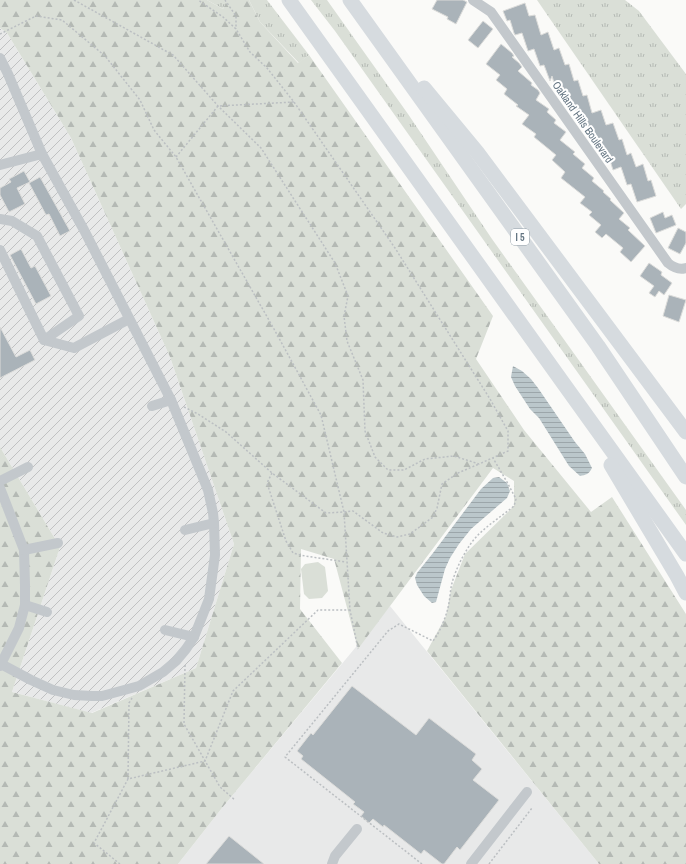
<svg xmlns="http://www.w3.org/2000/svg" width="686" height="864" viewBox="0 0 686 864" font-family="'Archivo Narrow',sans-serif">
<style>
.built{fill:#e8e9e9}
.industrial{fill:url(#industrial-furrows)}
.grass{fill:url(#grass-tufts)}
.forest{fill:url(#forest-firs)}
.garden{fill:#dadfd7}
.water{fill:url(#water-rules)}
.building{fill:#aab3b9;stroke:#dcdcda}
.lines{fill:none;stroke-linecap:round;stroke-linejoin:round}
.path{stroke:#bbbfc2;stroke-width:1.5;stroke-dasharray:2 2;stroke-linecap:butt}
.minor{stroke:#c3c8cc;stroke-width:10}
.highway{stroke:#d6dbdf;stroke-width:15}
.labels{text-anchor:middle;stroke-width:4;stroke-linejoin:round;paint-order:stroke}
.shield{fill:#fff;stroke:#939fa8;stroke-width:1}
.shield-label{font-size:10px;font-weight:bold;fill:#657683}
.street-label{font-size:11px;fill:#657683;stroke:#fff}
</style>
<defs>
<pattern id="industrial-furrows" width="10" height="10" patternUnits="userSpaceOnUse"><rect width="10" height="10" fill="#e8e9e9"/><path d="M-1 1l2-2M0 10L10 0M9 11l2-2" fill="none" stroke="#c0c1c2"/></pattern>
<pattern id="grass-tufts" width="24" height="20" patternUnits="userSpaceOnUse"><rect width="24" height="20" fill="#dadfd7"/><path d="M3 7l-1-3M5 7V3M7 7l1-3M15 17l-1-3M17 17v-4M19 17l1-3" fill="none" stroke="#b4b9b4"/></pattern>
<pattern id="forest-firs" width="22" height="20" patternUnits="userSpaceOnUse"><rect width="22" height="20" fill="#dadfd7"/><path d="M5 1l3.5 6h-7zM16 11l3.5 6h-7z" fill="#b4b9b4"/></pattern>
<pattern id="water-rules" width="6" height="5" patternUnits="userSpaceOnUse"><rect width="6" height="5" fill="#bbc7cb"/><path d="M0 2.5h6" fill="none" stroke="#9ca6aa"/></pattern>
</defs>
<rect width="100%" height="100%" fill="#fafaf8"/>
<path class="built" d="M390,606L599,864H178L222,808Z"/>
<path class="industrial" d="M0,28L7,33L71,138L170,357L234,544L196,668L91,713L12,692L60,547L0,447Z"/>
<g class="grass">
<path d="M207,0H227L223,9Z"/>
<path d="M249,0H267L309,55L299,63L260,22Z"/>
<path d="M311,0H327L408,114L492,239L686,510V525L335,31Z"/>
<path d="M537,0H625L639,11L686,74V204L681,209Z"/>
</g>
<path class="forest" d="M0,0H207L223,9L227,0H249L260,22L298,63L309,55L493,316L476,359L524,430L591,512L612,497L686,614V864H599L427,651L446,616L451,590L465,554L514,506V481L493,468L358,649L334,559L301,549L300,609L342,663L222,808L178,864H0V447L60,547L12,692L92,713L196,668L234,544L170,357L71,138L7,33L0,28Z"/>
<path class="garden" d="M318,562L325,567L328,591L322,598L309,599L304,594L301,569L305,564Z"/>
<g class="water">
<path d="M513,366L522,371L531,379L538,388L575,442L585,454L592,468C589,474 586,475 580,476L569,466L539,418L530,409L515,386L511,377Z"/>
<path d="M499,477L507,483L510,491L507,498L471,529L459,544L450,558L445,569L436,602L432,603L424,596L417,585L415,578L417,573L433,553L481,489L493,478Z"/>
</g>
<g class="building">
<path d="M437,0H463L467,2L456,24L447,19L448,17L432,9Z"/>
<path d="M525,3L529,16L535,15L541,35L548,32L554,50L559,48L565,65L569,64L574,81L578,80L583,96L587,95L592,113L601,110L606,125L613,123L619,140L622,139L627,155L631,153L636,167L643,164L648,181L651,180L656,196L637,202L631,184L627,185L621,167L613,170L608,154L605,155L600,139L592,141L587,126L581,128L575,111L570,112L564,94L558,96L552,76L550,81L544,65L540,66L534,49L528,51L522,33L515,35L514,33L510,20L507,21L503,11Z"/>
<path d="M483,21L493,29L478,48L468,40Z"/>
<path d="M501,44L512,53L514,56L512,57L519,63L522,67L518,71L532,83L531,85L538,90L540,93L536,100L549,109L547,112L556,120L554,123L566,132L560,140L575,152L573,154L585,164L582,168L594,178L592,181L604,191L603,192L611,199L610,200L624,213L619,219L630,228L628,230L645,246L631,262L620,252L623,248L606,234L602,238L595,232L601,225L589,215L592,212L580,203L585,197L561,178L565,172L552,160L556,155L534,137L536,134L522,124L529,115L516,106L518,105L504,94L507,89L496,80L500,75L486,64Z"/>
<path d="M24,171L30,182L17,188L25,204L9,212L0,195V188L11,182L9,179Z"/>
<path d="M40,177L70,231L60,236L49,214L46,215L29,183Z"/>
<path d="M663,212L665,218L672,215L676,225L656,233L650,218Z"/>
<path d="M678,228L686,232V243L680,254L668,248Z"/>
<path d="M21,249L31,268L35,266L51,296L36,304L10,255Z"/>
<path d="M649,263L662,272L661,275L672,283L664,295L659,291L655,297L649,293L654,286L640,276Z"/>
<path d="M669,295L686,300L679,322L663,316Z"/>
<path d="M0,327L16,357L30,350L35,360L0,378Z"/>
<path d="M352,686L416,735L429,718L476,754L472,760L482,769L473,780L499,800L460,850L457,847L444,864H442L424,850L421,854L384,825L383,827L373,819L369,823L361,816L364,812L353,804L355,802L301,759L303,756L297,751L311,733L313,735Z"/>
<path d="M229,836L264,864H206Z"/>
</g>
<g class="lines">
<g class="path">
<path d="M74,0L173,55L218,106L261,148L335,263L348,296L344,316L347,341L363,380L365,431L375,457L388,470H404L425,459L454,456L479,464L508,451V431L490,399L395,248L294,102L267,68L250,52L236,29L223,17L198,0"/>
<path d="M225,0L236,16V29"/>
<path d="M0,34L36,16L62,20L105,56L140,100L154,130L176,157L274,329L321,415L344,512L350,610L358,649"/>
<path d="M176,157L218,106L294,102"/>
<path d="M184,407L198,414L226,432L272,473L326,513L344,512L353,511L383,533L397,537L410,534L433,517L437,508L442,484L458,473L479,464"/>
<path d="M272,473L267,483L286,541L293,553L305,556L346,562"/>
<path d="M185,665L184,724L220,787L235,800"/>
<path d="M128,779L129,703L132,698"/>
<path d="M120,864L94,843L128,779L205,761L233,691L318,610H350"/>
<path d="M422,864L285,757L388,631L399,624L433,641C440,632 445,619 448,608C450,600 450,591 452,583C456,568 467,546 478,535C489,524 502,516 514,506L516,499L507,482L493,458"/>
<path d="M489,864L532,808"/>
</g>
<g class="minor">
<path d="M473,0L491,12L668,263C674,268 679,270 686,268"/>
<path d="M0,58L8,74L42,154L84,230L171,400L190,446L208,490L213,513L214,523L215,555L209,599L194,637L186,649L176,661L163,672L139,686L102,696H92L74,695L53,690L31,680L1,664L0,666"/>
<path d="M0,165L42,154"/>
<path d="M0,219L12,221L37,236L79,316L44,340"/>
<path d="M0,250L44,340L74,348L129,319"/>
<path d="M152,406L171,400"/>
<path d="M0,481L28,467"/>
<path d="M0,488L24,550L25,585V605L21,620L19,628L1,664"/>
<path d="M185,530L214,523"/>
<path d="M24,550L58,543"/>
<path d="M25,605L47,612"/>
<path d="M165,630L194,637"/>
<path d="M332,864L335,856L357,829"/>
<path d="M471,864L527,792"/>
</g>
<g class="highway">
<path d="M289,0L561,380L686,554"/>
<path d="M350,0L598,346L686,477"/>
<path d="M424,88L477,152L686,432"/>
<path d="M611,465L677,576L686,593"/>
</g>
</g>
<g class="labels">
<rect class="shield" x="511" y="229" width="18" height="16" rx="3"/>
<g class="shield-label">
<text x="520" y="241">I 5</text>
</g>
<g class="street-label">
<text transform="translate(583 122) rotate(55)" y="4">Oakland Hills Boulevard</text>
</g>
</g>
</svg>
